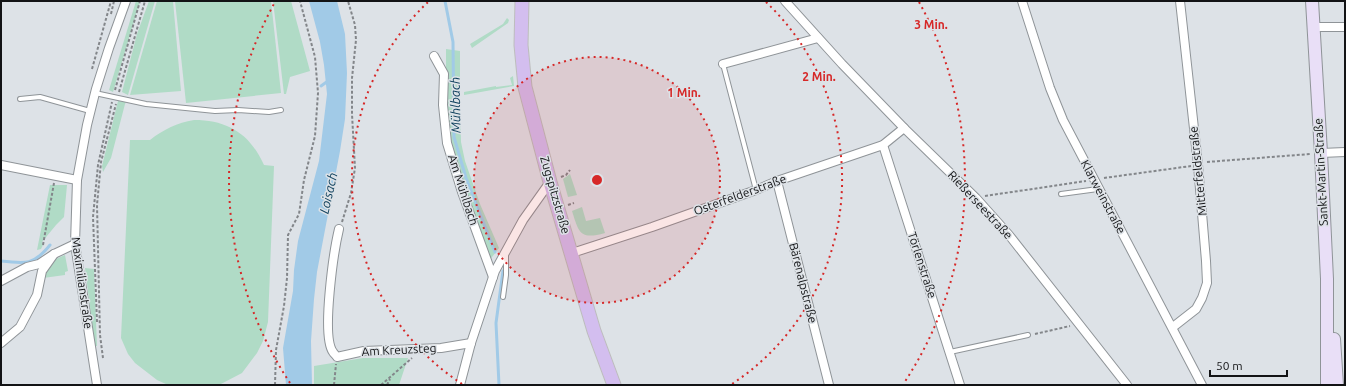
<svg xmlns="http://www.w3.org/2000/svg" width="1346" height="386" viewBox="0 0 1346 386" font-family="Ubuntu,sans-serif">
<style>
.green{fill:#b0dbc6}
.water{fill:#a1cae7}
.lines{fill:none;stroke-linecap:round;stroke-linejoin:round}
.stream{stroke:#a1cae7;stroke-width:3}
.lane-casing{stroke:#8f9498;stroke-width:6}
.street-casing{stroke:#8f9498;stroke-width:10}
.secondary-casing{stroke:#8f9498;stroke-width:14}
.primary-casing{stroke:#bdbdbd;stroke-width:15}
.path{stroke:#83868a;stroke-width:2;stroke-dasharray:3 2;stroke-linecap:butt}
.lane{stroke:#fff;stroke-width:4}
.street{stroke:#fff;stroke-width:8}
.secondary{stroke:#e9dff7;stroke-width:12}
.primary{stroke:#d3beef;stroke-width:13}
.ring{fill:none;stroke:#d62828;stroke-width:2;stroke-dasharray:2 4}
.labels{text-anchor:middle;stroke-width:3;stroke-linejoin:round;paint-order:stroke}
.street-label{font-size:12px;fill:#121315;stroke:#dde2e7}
.water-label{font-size:13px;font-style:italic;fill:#0a3d5a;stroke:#dde2e7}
.centre{fill:#d62828;stroke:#dde2e7;stroke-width:2}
.ring-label{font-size:12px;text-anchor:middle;font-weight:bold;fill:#d62828;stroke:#dde2e7;stroke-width:3;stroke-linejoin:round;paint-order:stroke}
</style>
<rect width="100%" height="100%" fill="#dde2e7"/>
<g class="green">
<path d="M136,1H140L113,92L109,90Z"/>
<path d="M149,1H155L128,95L122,92L137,34Z"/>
<path d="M157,1H173L181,91L130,95Z"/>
<path d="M175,1H271L281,93L186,103Z"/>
<path d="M273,1H291L310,71L290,77L286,94H284Z"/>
<path d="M507,18L509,20L508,23L472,48L470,44L503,24Z"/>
<path d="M446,49L460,51V105L461,142L465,161L480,204L499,248L489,261L474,220L449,140L446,89Z"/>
<path d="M513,76L514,86L464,95V92L496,86V87L512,85L510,78Z"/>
<path d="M118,101L126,102L125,104L111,158L103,172L102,166Z"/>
<path d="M194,120C228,120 250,134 264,165L274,166L268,322L263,341L257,353L242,373L219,385H168L157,380L135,363L128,354L121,338L130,140H150C164,129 177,123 194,120Z"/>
<path d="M570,174L577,195L568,197L563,179Z"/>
<path d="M50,185H67L64,217L56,225L42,242L43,245L41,249L37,250Z"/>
<path d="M582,207L586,221L600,218L605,233C580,240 579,233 572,211Z"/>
<path d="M65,255L68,271L65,272V275L43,278L51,261Z"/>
<path d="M85,268L94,269L97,346H95Z"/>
<path d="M363,358H408L399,385H314V366Z"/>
</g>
<path class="water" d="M309,1H337L345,34L347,73L345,119L340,151L317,272L314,299L311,341L312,385H286L283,348L293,291L294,270L298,241L319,161L327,94L324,65L320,42Z"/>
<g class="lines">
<g class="stream">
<path d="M445,1L453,42L454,137L466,178L495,252"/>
<path d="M321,86L328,81"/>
<path d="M1,261C26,264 34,265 50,245"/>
<path d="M499,385L496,323L503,271"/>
</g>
<g class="lane-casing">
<g id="lane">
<path d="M723,64L756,190"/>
<path d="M95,93L146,104L215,111L238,110L269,112L281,110"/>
<path d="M20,99L40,97L90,111"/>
<path d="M1061,194L1098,189"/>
<path d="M503,297L506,275V254"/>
<path d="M950,352L1028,335"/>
</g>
</g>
<g class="street-casing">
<g id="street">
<path d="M785,1L842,64L904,128L976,198L1009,235L1127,385"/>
<path d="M1022,1L1050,88L1063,120L1202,385"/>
<path d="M1313,27H1345"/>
<path d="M434,56L444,74L443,105L447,143L462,192L493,277"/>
<path d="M723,64L818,38"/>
<path d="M883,145L960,385"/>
<path d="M1321,153L1345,152"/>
<path d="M1,165L77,180"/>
<path d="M777,181L829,385"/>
<path d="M339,229C334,250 321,336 333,352C334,354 336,355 337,357L364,351L441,348L471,343"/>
<path d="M572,253L652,227L756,190L777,181L883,145L904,128"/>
<path d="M1,281L27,267L39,264L54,254L75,244"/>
<path d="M1173,327L1196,309L1202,298L1207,283L1206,261L1198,165L1180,1"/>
<path d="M1,343L20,327L37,295L42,271L54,254"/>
<path d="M97,385L75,244L77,180L87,125L96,89L109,48L126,1"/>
<path d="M460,385L471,343L495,271L523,220L550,182"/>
</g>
</g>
<g class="secondary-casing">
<g id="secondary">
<path d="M1312,1L1321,153L1327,279V385"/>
<path d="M1334,339L1337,385"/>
</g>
</g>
<g class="primary-casing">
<path id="primary" d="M522,1L521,45L525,87L550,182L594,331L614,385"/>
</g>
<g class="path">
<path d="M111,14L114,1"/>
<path d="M92,69L111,1"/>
<path d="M115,90L140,1"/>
<path d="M119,92L145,1"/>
<path d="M1207,162L1310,154"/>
<path d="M561,177L566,175L570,170"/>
<path d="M1104,178L1191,166"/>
<path d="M985,196L1086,181"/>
<path d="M568,205L574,203"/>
<path d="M342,222L351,193L355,168L352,114V78L356,40L355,25L348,1"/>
<path d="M43,245L54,183"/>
<path d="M97,322L93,217L98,165L112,102"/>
<path d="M1035,334L1070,326"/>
<path d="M103,358L100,335L97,205L101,162L116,104"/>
<path d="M275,385L276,350L284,306L287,278L288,235L299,214L304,180L315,136L318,93L315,57L300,1"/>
<path d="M334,385L336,364"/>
<path d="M381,385L412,358"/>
<path d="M387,385L390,379"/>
</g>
<use href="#lane" class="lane"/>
<use href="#street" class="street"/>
<use href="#secondary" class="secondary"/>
<use href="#primary" class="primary"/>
</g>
<circle cx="597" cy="180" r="123" fill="#d62828" fill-opacity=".12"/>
<g class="ring">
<circle cx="597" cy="180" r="123"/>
<path d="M462 384A245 245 0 0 1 428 2M766 2A245 245 0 0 1 732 384"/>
<path d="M290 383A368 368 0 0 1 275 2M919 2A368 368 0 0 1 904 383"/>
</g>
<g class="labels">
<g class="street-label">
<text transform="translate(1198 171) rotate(-96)" y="4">Mitterfeldstraße</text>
<text transform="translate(1321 172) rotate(-93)" y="4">Sankt-Martin-Straße</text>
<text transform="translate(463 190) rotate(72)" y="4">Am Mühlbach</text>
<text transform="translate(555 195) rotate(74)" y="4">Zugspitzstraße</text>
<text transform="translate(740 195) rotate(-20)" y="4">Osterfelderstraße</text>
<text transform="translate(1103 197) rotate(62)" y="4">Klarweinstraße</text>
<text transform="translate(980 205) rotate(47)" y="4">Rießerseestraße</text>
<text transform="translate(922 265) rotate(72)" y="4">Törlenstraße</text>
<text transform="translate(82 283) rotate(82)" y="4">Maximilianstraße</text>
<text transform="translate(803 283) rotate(76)" y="4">Bärenalpstraße</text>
<text transform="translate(399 350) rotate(-3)" y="4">Am Kreuzsteg</text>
</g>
<g class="water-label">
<text transform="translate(455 105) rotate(-91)" y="5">Mühlbach</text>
<text transform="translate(328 193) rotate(-77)" y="5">Loisach</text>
</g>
</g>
<circle cx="597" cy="180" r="6" class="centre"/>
<g class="ring-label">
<text x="931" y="29">3 Min.</text>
<text x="819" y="81">2 Min.</text>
<text x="684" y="97">1 Min.</text>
</g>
<rect width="1346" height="386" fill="none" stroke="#121315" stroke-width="4"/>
<path d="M1210 370v6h77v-6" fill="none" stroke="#121315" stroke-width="2"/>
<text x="1216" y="370" font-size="12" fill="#121315" stroke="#dde2e7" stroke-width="3" paint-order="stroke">50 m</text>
</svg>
